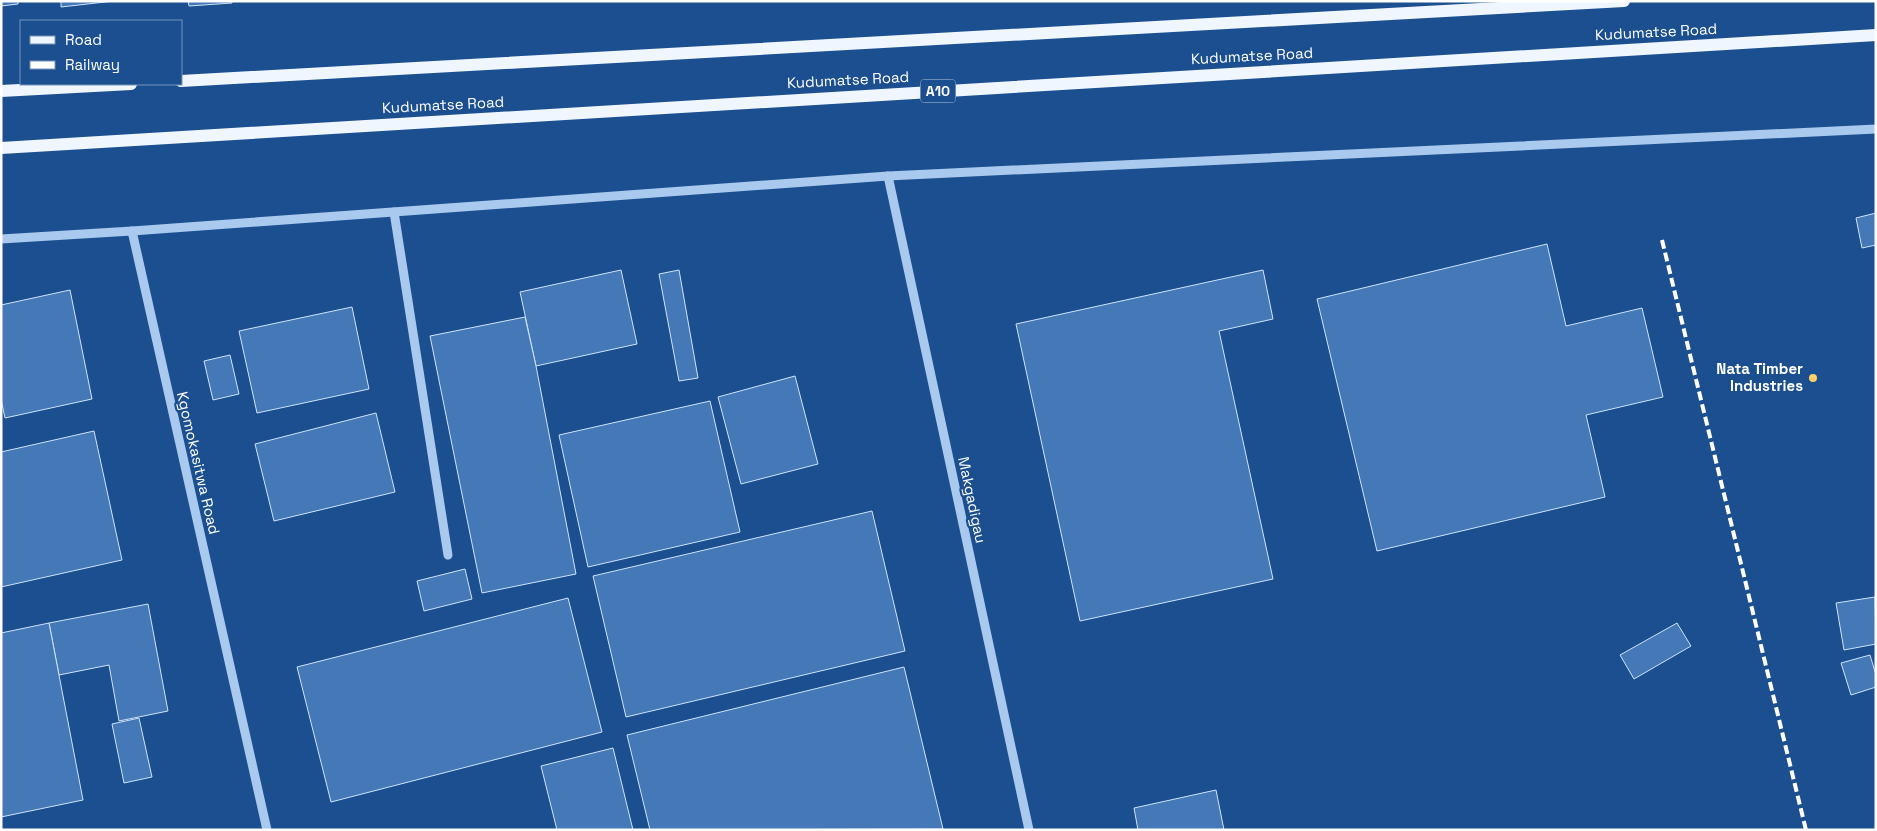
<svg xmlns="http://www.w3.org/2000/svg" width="1877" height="831" viewBox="0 0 1877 831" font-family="'Space Grotesk',sans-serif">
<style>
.building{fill:#4478b7;stroke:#cfe3fa}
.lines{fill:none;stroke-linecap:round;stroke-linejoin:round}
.minor{stroke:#a9c9ee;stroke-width:9}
.major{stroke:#f0f6ff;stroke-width:12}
.rail{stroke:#fff;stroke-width:4;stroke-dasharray:9 4;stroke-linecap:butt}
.poi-dot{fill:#ffd166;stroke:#1b4f8f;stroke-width:2}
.labels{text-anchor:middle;stroke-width:4.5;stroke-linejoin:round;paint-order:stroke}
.shield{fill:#1b4f8f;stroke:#bbcadd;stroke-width:1}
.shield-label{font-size:14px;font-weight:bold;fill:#fff}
.street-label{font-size:15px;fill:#fff;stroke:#1b4f8f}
.poi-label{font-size:15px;font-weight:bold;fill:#fff;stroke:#1b4f8f;text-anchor:end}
</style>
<rect width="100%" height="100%" fill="#1b4f8f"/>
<g class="building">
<path d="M1,1H18V4L1,6Z"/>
<path d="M61,1H114L61,7Z"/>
<path d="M188,1H232V3L189,6Z"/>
<path d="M1876,213V245L1862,248L1856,218Z"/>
<path d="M1547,244L1566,326L1642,308L1663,397L1586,415L1605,497L1377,551L1317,299Z"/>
<path d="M621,270L637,344L536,366L520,292Z"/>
<path d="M679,270L698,378L679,381L659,274Z"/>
<path d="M1263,270L1273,319L1219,331L1273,579L1080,621L1016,324Z"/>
<path d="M70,290L92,399L5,418L1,399V305Z"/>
<path d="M352,307L369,389L257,413L239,331Z"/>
<path d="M525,317L536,366L576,574L482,593L430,336Z"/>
<path d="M230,355L239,394L213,400L204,361Z"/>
<path d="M795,376L818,464L741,484L718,397Z"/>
<path d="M710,401L740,532L588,567L559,435Z"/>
<path d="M376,413L395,492L274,521L255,444Z"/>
<path d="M94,431L122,560L1,587V452Z"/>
<path d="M872,511L905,651L626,717L593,576Z"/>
<path d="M465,569L472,599L424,611L417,581Z"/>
<path d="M1875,597L1876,644L1844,650L1836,603Z"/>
<path d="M568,598L602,732L331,802L297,667Z"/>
<path d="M148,604L168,711L119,721L109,665L59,675L49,623Z"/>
<path d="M49,623L83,800L1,817V633Z"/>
<path d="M1677,623L1691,646L1634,679L1620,655Z"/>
<path d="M1870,655L1876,675V687L1851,695L1841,663Z"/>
<path d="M904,667L943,829L650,830L627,735Z"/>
<path d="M139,718L152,777L124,783L112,724Z"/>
<path d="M613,748L633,830H557L541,766Z"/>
<path d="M1216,790L1224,830H1138L1134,808Z"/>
</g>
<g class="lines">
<g class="minor">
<path d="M888,176L1029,830"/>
<path d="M394,212L448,555"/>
<path d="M132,231L267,830"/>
<path d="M1,239L132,231L888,176L1876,129"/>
</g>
<g class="major">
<path d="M181,81L1624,1"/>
<path d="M1,91L131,84"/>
<path d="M1,148L1876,35"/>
</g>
<path class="rail" d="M1662,240L1806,830"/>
</g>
<circle class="poi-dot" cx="1813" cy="378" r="5"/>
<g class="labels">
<rect class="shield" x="920.5" y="79.5" width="35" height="23" rx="4"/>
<g class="shield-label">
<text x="938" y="96">A10</text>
</g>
<g class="street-label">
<text transform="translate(1656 32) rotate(-3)" y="5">Kudumatse Road</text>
<text transform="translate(1252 56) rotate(-3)" y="5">Kudumatse Road</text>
<text transform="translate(848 80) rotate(-3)" y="5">Kudumatse Road</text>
<text transform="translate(443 105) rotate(-3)" y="5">Kudumatse Road</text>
<text transform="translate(198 463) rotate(77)" y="5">Kgomokasitwa Road</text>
<text transform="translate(972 500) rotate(78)" y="5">Makgadigau</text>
</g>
<g class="poi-label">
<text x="1803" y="374">Nata Timber<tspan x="1803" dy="17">Industries</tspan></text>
</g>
</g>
<rect width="1877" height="831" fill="none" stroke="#ffffff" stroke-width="5"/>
<rect x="20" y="20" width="162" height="65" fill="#1b4f8f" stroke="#7695bc"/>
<rect x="30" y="36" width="25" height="8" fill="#f0f6ff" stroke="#7695bc"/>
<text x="65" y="45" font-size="15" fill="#ffffff">Road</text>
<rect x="30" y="61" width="25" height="8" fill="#ffffff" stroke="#7695bc"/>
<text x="65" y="70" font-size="15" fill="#ffffff">Railway</text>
</svg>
